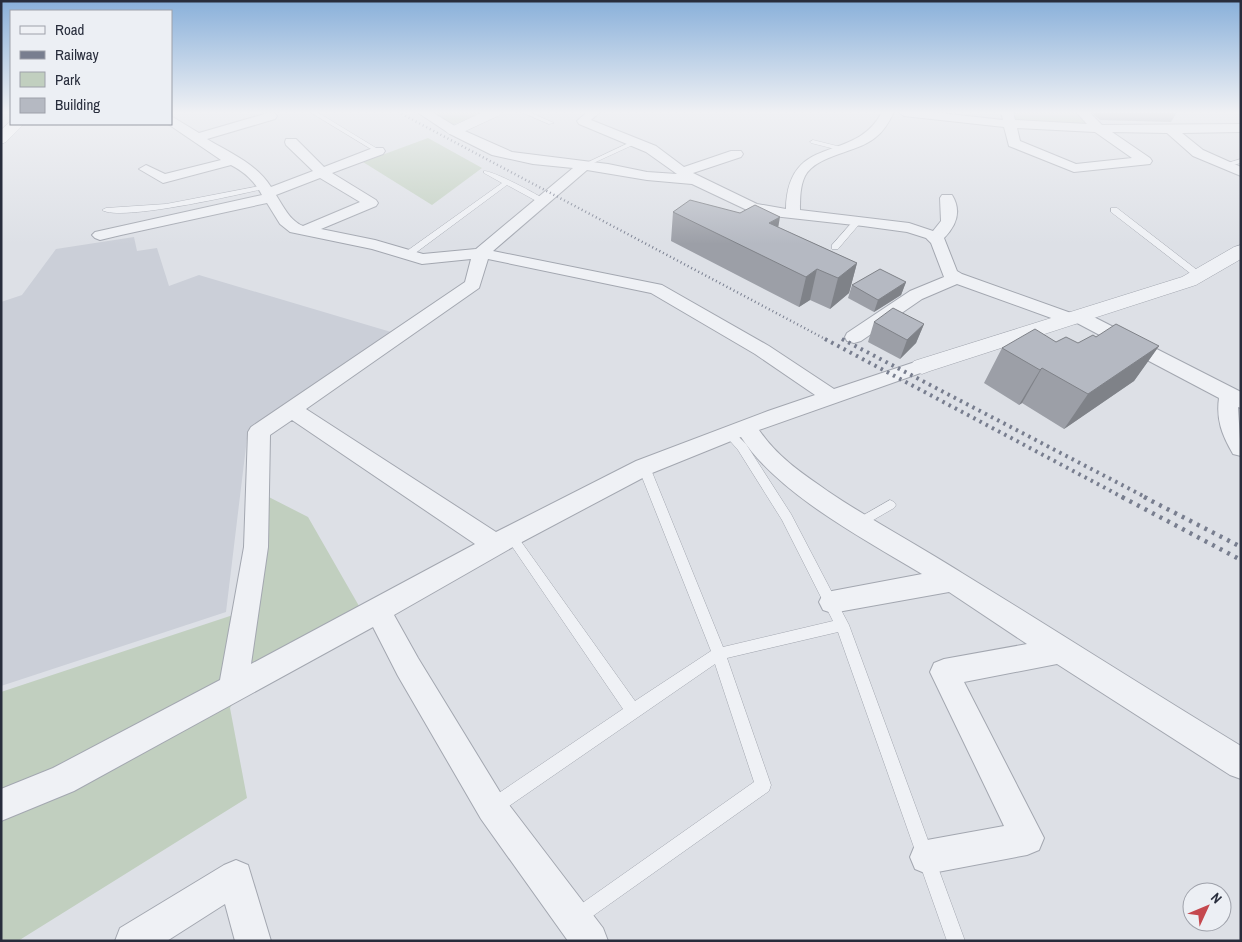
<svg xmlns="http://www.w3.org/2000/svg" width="1242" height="942" viewBox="0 0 1242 942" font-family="'Archivo Narrow',sans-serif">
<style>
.built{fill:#cbcfd8}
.green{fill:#c1cfbf}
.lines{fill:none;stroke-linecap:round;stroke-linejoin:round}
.service-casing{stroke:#a3a7b0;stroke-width:1}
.minor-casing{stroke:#a3a7b0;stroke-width:2}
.tertiary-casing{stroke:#a3a7b0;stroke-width:1}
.trunk-casing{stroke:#858c9c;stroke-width:1}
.service{fill:#eff1f5;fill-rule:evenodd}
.minor{fill:#eff1f5;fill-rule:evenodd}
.tertiary{fill:#eff1f5;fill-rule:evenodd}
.trunk{fill:#fff;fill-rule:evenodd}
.rail-far2{stroke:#787e8f;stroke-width:2.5;stroke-dasharray:1 3;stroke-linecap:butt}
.rail-far1{stroke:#787e8f;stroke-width:4;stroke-dasharray:2.5 4.5;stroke-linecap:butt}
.rail{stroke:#787e8f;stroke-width:4.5;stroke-dasharray:3 5.5;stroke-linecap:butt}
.wall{fill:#9c9fa7}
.shaded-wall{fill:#7f8288}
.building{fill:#b5b9c2;stroke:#7f8288}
</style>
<rect width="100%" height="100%" fill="#dde0e6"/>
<path class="built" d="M134,237L137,251L157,248L169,286L199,275L391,332L248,430L226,612L1,686V302L22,295L56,249Z"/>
<g class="green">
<path d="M427,112H489L452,125Z"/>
<path d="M1013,112H1076L1088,123L1081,126L1016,120Z"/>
<path d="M428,138L482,168L432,205L363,162Z"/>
<path d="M257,491L308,517L359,606L253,666L230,708L247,798L18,941H1V692L239,613Z"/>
</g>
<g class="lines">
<g class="service-casing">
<g id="service">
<path d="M310,112H317L381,151L376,152Z"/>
<path d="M521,112H529L554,123L549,124Z"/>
<path d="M635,140L638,142L637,143L587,166L582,165Z"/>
<path d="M813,140L845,148L846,149L843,151L811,143L810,142Z"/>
<path d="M1241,159V163L1224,167L1221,165Z"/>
<path d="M484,171C492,170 539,195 547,201L540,203L507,185L410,257H404V253L502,183L484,173Z"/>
<path d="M265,185L269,187L267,188C242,194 120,222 102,210L106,208L166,204Z"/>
<path d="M1111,208H1117L1201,273V277H1195L1111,212Z"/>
<path d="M855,219L862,221L838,249H832V245Z"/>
<path d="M729,430L733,431L746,444L791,514L849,625L965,941H947L838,632L727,658L771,785L769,791L583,923L577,926L571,923L568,917L571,911L754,782L715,664L499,813L493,815L487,813L485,807L487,801L623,709L507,539L505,536L507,533L511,531L515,533L635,701L711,651L638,467L640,464H648L650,467L723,647L833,621L782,520L738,450L724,434Z"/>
<path d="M890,500L894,502L896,505L894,508L863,526H855L853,523L855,520Z"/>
</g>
</g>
<g class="minor-casing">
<g id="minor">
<path d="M271,112L275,113L277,116L275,119L207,139C230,153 257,164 271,187L313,171L286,145L285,142L286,139H296L324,167L373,148H383L385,151L383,154L332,173L376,200L378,203L376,206L321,229L375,240L423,254L476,249L573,168L533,164L492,155L450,134L417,112H432L458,128L512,152L608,164L647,172L677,174L646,152L579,124L577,121L587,112H600L591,120L656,146L684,167L731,151H741L743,154L741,157L693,173L757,204L786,209C788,131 855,165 882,112H894C889,122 884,131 876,137C858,153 817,154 805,176C800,186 800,199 800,210L909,223L933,231L941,221L940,198L942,195H952C962,211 956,226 944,238L957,271L962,274L1071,313L1078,311L1084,312L1241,392V408L1238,407L1241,456L1233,454C1222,435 1216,420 1219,398L1077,323L1071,324L1065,323L957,284L922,299L861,341L854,343L847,341L845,337L847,333L910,291L944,277L931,243L926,238L907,232L863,226L773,216L747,210L692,184L647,180L587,170L493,251L662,285L769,346L834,389L915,362L922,360L929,362L932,366L929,370L759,430C777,457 803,474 829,492C872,521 918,545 962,573C1055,630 1147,689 1241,746V779L1230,775L1057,664L964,682L1044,838L1039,850L1027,855L927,874L915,869L910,857L915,845L927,840L1004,826L930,672L934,663L944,659L1027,644L949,592L832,613L823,610L819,602L823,594L832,591L922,574C864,539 778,494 741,437L652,473L520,543L394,615L418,658L503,797L603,928L608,941H568L481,819L398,676L373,627L74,791L1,821V789L53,768L220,680L244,547L248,432L251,427L465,282L471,259L422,264L372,249L290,232L280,224L267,203L121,235L100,240L95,238L92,235L95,232L262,195C254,181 246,173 231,165L163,183L139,169L146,165L165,174L221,160L168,124H171V116L199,133ZM320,178L360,202L303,226C290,221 283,206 276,195ZM488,259L651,293L755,354L815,395L768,411L636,461L496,532L306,409L479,288ZM292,420L475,544L251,664L268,547L270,435Z"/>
<path d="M898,112H931L1003,120L1001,112H1013L1015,120L1087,124L1076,112H1089L1102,125L1241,124V132L1182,133L1203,150L1241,167V176L1193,156L1167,133L1112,132L1150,158L1152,161L1150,164L1074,172L1009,146L1004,127L904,116ZM1017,128L1095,132L1132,158L1076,164L1020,141Z"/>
<path d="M236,860L248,865L271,941H235L225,904L167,941H115L120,928L224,865Z"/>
</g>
</g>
<g class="tertiary-casing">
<g id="tertiary">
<path d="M483,112H502L500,115L459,134H449L446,131L449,128Z"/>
<path d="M1241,245V259L1196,285L930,371L922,374L914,371L910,366L914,361L1182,277L1234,247Z"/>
</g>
</g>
<g class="trunk-casing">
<path id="trunk" d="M11,121V124H24L6,142L1,144V130Z"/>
</g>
<use href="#service" class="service"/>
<use href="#minor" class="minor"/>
<use href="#tertiary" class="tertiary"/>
<use href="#trunk" class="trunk"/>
<g class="rail-far2">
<path d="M398,112L827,340"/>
<path d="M842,339L844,340"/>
</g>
<g class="rail-far1">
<path d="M825,339L1124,498"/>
<path d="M842,339L1147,498"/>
</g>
<g class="rail">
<path d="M1122,497L1241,560"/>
<path d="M1144,497L1241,547"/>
</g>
</g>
<g class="wall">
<path d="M1091,112H1177L1171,122L1100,120Z"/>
<path d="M673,212L778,227L857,263L849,293L830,309L810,300L799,307L671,241Z"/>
<path d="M906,282L901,295L874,312L848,298L852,285Z"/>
<path d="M874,322L924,324L916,343L900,359L868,342Z"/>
<path d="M1096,337L1159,346L1134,381L1064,429L1022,403L1019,405L984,383L1002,348L1056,342L1078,343Z"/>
</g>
<g class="shaded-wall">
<path d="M780,217L775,246L769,223Z"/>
<path d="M857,263L849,293L830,309L838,278Z"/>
<path d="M817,269L810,300L799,307L806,277Z"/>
<path d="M906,282L901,295L874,312L878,300Z"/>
<path d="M924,324L916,343L900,359L907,340Z"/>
<path d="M1159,346L1134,381L1064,429L1088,394Z"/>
<path d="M1042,368L1022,403L1019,405L1040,370Z"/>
</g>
<g class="building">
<path d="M690,200L740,213L755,205L780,217L769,223L857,263L838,278L817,269L806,277L673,212Z"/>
<path d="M880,269L906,282L878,300L852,285Z"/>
<path d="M893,308L924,324L907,340L874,322Z"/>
<path d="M1116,324L1159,346L1088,394L1042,368L1040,370L1002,348L1035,329L1056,342L1066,337L1078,343L1093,335L1096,337Z"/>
</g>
<linearGradient id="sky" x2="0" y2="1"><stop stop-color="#89b0da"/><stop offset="0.46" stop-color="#f0f1f4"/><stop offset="1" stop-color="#f0f1f4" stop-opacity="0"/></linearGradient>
<rect width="1242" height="244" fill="url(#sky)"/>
<rect width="1242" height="942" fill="none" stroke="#282d3c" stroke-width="5"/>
<rect x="10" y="10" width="162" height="115" fill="#eceff4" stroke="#9ea1aa"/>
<rect x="20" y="26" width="25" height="8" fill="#eff1f5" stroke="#9ea1aa"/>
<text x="55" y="35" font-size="15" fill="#282d3c">Road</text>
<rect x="20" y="51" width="25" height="8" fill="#787e8f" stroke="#9ea1aa"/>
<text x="55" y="60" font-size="15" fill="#282d3c">Railway</text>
<rect x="20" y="72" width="25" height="15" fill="#c1cfbf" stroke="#9ea1aa"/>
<text x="55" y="85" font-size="15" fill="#282d3c">Park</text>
<rect x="20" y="98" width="25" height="15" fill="#b5b9c2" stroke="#9ea1aa"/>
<text x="55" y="110" font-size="15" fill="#282d3c">Building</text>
<g transform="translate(1207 907) rotate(46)"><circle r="24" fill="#eceff4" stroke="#9ea1aa"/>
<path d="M0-4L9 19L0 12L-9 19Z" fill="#c5484e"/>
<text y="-8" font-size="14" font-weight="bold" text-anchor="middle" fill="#282d3c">N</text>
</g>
</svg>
